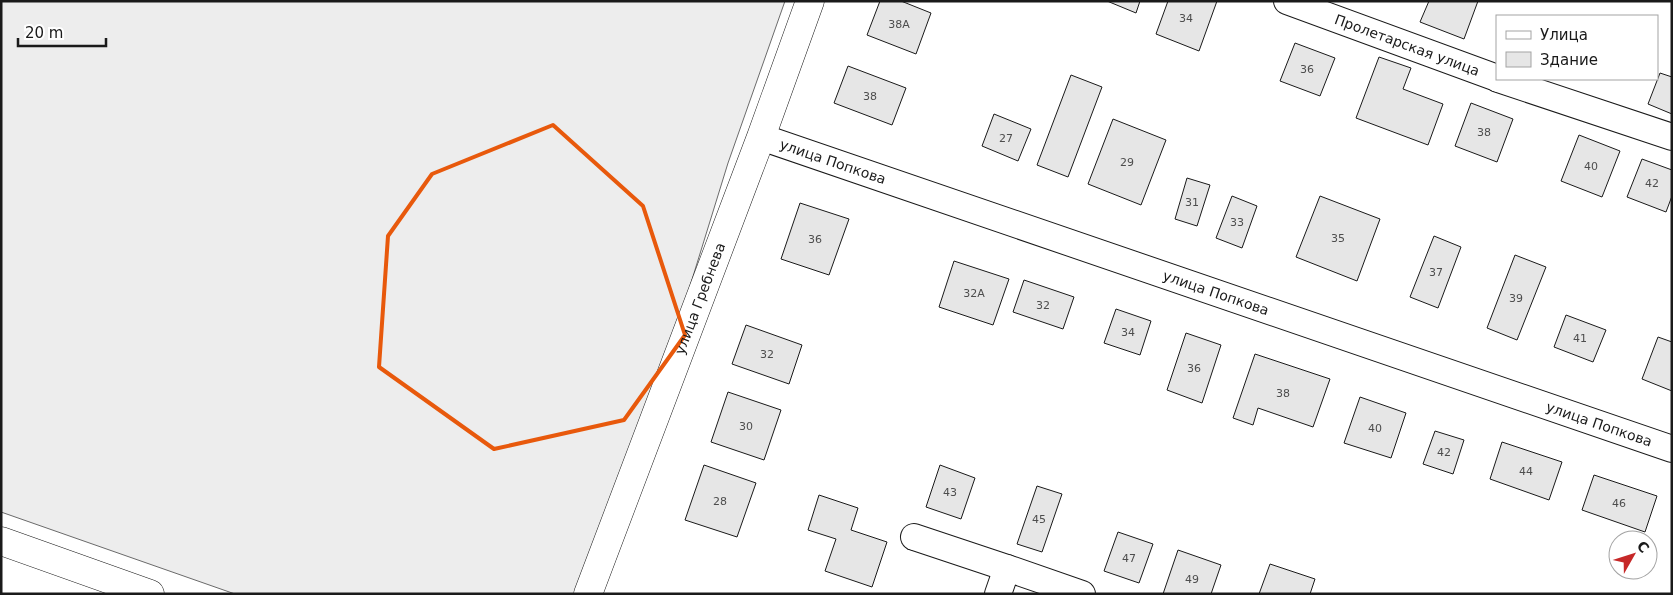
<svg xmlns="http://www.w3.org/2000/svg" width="1673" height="595" viewBox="0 0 1673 595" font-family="'DejaVu Sans',sans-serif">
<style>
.built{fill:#ededed;stroke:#6a6a6a}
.building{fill:#e6e6e6;stroke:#1a1a1a}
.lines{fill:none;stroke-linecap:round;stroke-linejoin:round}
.street-casing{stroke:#1a1a1a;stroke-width:28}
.secondary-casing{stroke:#1a1a1a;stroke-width:29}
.street{stroke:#fff;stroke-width:26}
.secondary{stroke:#fff;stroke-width:28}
.marked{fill:none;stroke:#e8590c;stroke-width:4;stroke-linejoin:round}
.labels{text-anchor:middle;stroke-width:4;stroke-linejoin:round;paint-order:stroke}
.number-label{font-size:11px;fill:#4d4d4d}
.street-label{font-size:14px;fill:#1a1a1a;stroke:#fff}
</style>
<rect width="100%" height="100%" fill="#fff"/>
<path class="built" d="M1,1H785L728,163L686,299L580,594H235L1,512Z"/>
<g class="building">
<path d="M880,1H901L931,13L916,54L867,35Z"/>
<path d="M1107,1H1140L1136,13Z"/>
<path d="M1168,1H1217L1199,51L1156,34Z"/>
<path d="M1429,1H1478L1464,39L1420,22Z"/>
<path d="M1295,43L1335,58L1320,96L1280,81Z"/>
<path d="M1379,57L1411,68L1403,89L1443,104L1428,145L1356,118Z"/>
<path d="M848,66L906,88L892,125L834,103Z"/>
<path d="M1660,73L1672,77V114L1648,104Z"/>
<path d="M1071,75L1102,87L1068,177L1037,165Z"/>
<path d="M1471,103L1513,119L1497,162L1455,146Z"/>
<path d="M994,114L1031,129L1018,161L982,146Z"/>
<path d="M1113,119L1166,140L1141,205L1088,184Z"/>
<path d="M1579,135L1620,151L1602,197L1561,181Z"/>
<path d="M1642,159L1672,170V196L1666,212L1627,197Z"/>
<path d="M1187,178L1210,185L1197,226L1175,219Z"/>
<path d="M1232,196L1257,206L1242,248L1216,238Z"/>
<path d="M1320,196L1380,219L1357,281L1296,257Z"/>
<path d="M800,203L849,219L829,275L781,259Z"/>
<path d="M1434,236L1461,247L1438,308L1410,297Z"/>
<path d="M1515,255L1546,267L1517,340L1487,328Z"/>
<path d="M954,261L1009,279L993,325L939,307Z"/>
<path d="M1024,280L1074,297L1063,329L1013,312Z"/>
<path d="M1116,309L1151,321L1140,355L1104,343Z"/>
<path d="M1566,315L1606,330L1593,362L1554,347Z"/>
<path d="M746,325L802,345L789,384L732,364Z"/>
<path d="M1186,333L1221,345L1202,403L1167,390Z"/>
<path d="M1658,337L1672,342V391L1642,379Z"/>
<path d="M1255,354L1330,379L1313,427L1258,408L1253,425L1233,418Z"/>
<path d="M728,392L781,410L764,460L711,442Z"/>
<path d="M1360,397L1406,413L1391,458L1344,443Z"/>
<path d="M1435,431L1464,440L1453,474L1423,464Z"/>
<path d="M1502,442L1562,462L1549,500L1490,479Z"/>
<path d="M704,465L756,483L737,537L685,520Z"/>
<path d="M940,465L975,478L961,519L926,507Z"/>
<path d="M1594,475L1657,496L1645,532L1582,510Z"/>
<path d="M1037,486L1062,494L1042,552L1017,544Z"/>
<path d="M819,495L858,508L851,530L887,542L872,587L825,571L836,539L808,530Z"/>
<path d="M1118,532L1153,544L1139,583L1104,571Z"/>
<path d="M1178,550L1221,565L1211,594H1163Z"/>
<path d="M1270,564L1315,579L1310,594H1259Z"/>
</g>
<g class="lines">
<g class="street-casing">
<g id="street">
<path id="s1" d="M1287,1L1497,78"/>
<path d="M1498,79L1672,137"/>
<path id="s2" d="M761,137L1672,449"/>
<path d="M914,537L1007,568"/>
<path d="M998,594L1007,568L1082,594"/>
</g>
</g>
<g class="secondary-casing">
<g id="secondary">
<path d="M1,541L150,594"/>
<path id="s3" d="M588,594L761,137L810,1"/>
</g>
</g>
<use href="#street" class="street"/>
<use href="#secondary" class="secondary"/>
</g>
<path class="marked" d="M553,125L643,206L685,335L624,420L494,449L379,367L388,236L432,174Z"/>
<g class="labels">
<g class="number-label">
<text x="1186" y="22">34</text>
<text x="899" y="28">38А</text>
<text x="1307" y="73">36</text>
<text x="870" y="100">38</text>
<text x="1484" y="136">38</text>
<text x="1006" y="142">27</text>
<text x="1127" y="166">29</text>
<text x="1591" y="170">40</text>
<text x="1652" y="187">42</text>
<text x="1192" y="206">31</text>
<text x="1237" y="226">33</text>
<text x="1338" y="242">35</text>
<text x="815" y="243">36</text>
<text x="1436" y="276">37</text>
<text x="974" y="297">32А</text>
<text x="1516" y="302">39</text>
<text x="1043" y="309">32</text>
<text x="1128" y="336">34</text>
<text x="1580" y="342">41</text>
<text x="767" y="358">32</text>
<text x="1194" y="372">36</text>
<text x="1283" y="397">38</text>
<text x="746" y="430">30</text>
<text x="1375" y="432">40</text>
<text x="1444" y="456">42</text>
<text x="1526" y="475">44</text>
<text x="950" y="496">43</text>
<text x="720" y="505">28</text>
<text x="1619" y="507">46</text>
<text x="1039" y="523">45</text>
<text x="1129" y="562">47</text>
<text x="1192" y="583">49</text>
</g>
<g class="street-label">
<text dy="5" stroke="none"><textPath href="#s1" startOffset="128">Пролетарская улица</textPath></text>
<text dy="5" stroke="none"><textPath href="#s2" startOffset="76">улица Попкова</textPath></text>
<text dy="5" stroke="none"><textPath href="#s2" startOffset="481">улица Попкова</textPath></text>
<text dy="5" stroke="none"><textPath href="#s3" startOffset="316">улица Гребнева</textPath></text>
<text dy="5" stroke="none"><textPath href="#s2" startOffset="886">улица Попкова</textPath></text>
</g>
</g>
<rect width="1673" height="595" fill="none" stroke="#1a1a1a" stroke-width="5"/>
<rect x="1496" y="15" width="162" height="65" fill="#ffffff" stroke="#a3a3a3"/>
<rect x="1506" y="31" width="25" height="8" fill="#ffffff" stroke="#a3a3a3"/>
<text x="1540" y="40" font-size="15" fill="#1a1a1a">Улица</text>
<rect x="1506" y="52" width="25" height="15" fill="#e6e6e6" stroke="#a3a3a3"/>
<text x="1540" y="65" font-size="15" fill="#1a1a1a">Здание</text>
<g transform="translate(1633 555) rotate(51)"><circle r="24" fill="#ffffff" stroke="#a3a3a3"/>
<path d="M0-4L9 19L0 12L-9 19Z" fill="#c62828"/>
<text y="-8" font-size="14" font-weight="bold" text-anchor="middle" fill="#1a1a1a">С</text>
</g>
<path d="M18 38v8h88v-8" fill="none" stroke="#1a1a1a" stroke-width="2.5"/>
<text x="25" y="38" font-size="15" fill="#1a1a1a" stroke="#ffffff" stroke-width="4" paint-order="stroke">20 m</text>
</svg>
